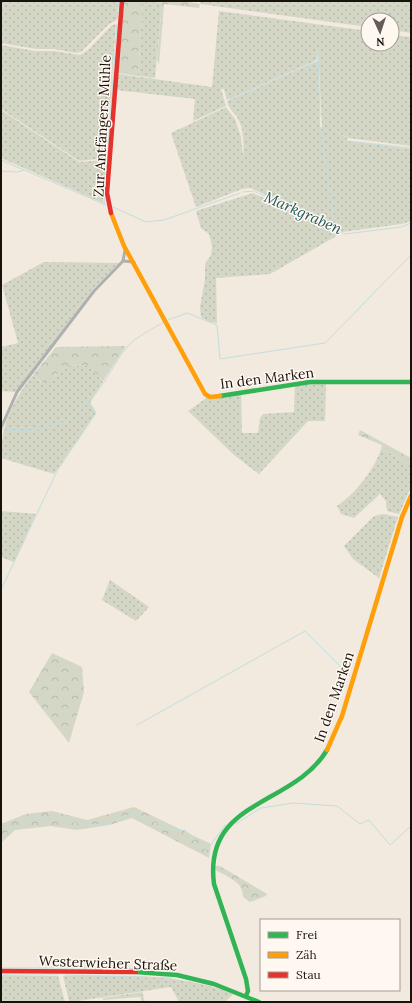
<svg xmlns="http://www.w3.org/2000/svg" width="412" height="1003" viewBox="0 0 412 1003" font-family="Lora,serif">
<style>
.grass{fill:url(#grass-dots)}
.forest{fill:url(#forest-crowns)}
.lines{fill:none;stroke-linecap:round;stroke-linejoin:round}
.stream{stroke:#c3dede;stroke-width:1}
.street{stroke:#afb0af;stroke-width:3}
.fast{stroke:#30b455;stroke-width:4.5}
.slow{stroke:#ff9f0a;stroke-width:4.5}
.jam{stroke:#e5322d;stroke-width:4.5}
.labels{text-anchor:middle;stroke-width:3;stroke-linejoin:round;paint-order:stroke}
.street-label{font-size:14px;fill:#18120c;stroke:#fff8f1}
.water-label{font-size:15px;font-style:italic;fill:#1e585d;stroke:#fff8f1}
</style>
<defs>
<pattern id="grass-dots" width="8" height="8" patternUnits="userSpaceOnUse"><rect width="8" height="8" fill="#d5d7c6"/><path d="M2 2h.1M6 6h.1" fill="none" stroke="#b6b8a9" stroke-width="1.8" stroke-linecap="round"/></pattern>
<pattern id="forest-crowns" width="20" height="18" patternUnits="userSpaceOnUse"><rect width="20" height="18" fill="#d5d7c6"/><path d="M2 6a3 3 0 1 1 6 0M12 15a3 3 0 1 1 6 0" fill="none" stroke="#b6b8a9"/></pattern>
</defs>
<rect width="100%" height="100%" fill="#f2e9df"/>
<g class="grass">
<path d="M1,1H118L117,20L109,24L81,52L76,53L54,49H36L1,43Z"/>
<path d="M143,1L162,3L155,78L138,76Z"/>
<path d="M201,1H411V33L392,30V20H368V27L200,4Z"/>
<path d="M219,11L368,31V44H392V35L411,37V146L348,138L332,129L347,138L348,141L411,149V221L402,224L342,232L251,188L242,189L196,207L171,133L226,107L235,119L241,137L243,156C244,144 244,128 237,117C233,111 228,108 227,101L318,61L320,127H322L318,49L317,60L227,100L224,89H221L226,106L193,121L195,99L116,90L118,74L212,87Z"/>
<path d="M116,24L106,158L79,161L1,109V45L35,51H54L80,55L88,50L112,25Z"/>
<path d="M1,110L79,162L106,160L103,203L1,158Z"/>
<path d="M253,193L340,234L270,274L216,278L217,323L207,321L201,317L200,307L205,279V264L211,255L212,246L209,234L201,228L196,211Z"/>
<path d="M44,262L119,263L93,289L16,392L1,391V347L18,343L2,285Z"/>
<path d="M88,365L103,381L90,403L96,413L54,474L1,458C1,425 13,400 33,375L42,383L69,366Z"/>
<path d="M326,383L325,421H308L259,474L234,455L188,411L208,397L241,394L242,433H258L260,418L263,414L294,412L295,385Z"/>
<path d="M381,449L396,456L411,466V487L399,514L387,511L386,501L380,494L354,518L341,514L337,506C354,495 375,469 381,449Z"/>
<path d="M1,511L36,514L14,562L1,557Z"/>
<path d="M383,514L398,517L379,578L353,559L344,546L374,516Z"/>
<path d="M110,580L149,607L136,621L102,600Z"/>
<path d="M1,975L58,976L65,1002H1Z"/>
<path d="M63,976C120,976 179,972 233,994L225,1002H179L171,987L71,1002L69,1001Z"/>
</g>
<g class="forest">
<path d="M124,1H143L138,76L118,73Z"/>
<path d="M147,1H182L200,4L199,8L164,4L159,65L157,60L162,3Z"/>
<path d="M126,346L103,381L88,365L69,366L43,383L33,375L56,347Z"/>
<path d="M360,430L411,458V466L396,456L381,449L382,445L358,435Z"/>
<path d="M52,653L82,667L84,692L69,743L29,692Z"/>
<path d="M134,807L211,844L209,858L132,818L109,825L77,830L51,826L15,830L1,843V824L26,814L52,811L87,820Z"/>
<path d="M216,866H220L267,894L266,896L250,902L243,897C243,880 226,877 214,869Z"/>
<path d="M142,992L145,1002H142L140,997L103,1000V998Z"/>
</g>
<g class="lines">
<g class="stream">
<path d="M117,19L119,1"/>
<path d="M318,51L320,117"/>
<path d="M230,99L315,62"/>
<path d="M321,128L335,229"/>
<path d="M348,141L411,148"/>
<path d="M1,160L106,205"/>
<path d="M1,171L17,172L24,170"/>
<path d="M243,192L254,191L345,234L401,227L411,223"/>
<path d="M104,204L117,25"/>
<path d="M113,207L146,222L164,220L240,193"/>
<path d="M168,320L187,313L217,325L220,359L325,343L411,255"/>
<path d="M3,430C51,434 78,422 104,382C112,370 119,356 128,346C137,336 153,329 164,322"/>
<path d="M1,590L57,471L96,413L90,403"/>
<path d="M137,725L305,631L350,676"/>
<path d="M236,824L261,808L293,803L337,806L360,824L369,820L390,845L411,826"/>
<path d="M1,836L31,819L48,817L88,825L108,824L119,817L135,814L176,831L185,830L198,845L207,850L225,825"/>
<path d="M1,968H123L173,971"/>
<path d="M1,974H57"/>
<path d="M65,975L171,978"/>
</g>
<g class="street">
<path d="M123,261L134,262"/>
<path d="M1,428L17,392L94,291L123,261L125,250"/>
</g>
<g class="fast">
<path d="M220,396L310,382H411"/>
<path d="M136,972L177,975L214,984L259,1002"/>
<path d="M246,996L248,991L246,979L214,884C203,799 293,807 327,750"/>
</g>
<g class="slow">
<path d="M111,213L124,246L205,394L210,397L220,396"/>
<path d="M327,750L342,716L402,517L411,496"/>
</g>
<g class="jam">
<path d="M111,213L107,193L122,1"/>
<path d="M1,971L136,972"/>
</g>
</g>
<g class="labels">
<g class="street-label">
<text transform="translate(102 126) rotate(-87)" y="5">Zur Antfängers Mühle</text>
<text transform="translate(267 378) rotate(-7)" y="5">In den Marken</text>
<text transform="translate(334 697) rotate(-71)" y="5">In den Marken</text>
<text transform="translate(108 963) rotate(2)" y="5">Westerwieher Straße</text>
</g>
<g class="water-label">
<text transform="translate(303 213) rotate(24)" y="5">Markgraben</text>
</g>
</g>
<rect width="412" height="1003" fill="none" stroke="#18120c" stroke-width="4"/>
<rect x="260" y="919" width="140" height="72" fill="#fff8f1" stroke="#a39c95"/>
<rect x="268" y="932" width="20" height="6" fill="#30b455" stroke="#a39c95"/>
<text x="296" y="939" font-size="12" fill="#18120c">Frei</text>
<rect x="268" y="952" width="20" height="6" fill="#ff9f0a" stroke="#a39c95"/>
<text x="296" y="959" font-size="12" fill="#18120c">Zäh</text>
<rect x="268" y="972" width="20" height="6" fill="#e5322d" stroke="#a39c95"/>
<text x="296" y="979" font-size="12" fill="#18120c">Stau</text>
<g transform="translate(380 32) rotate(177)"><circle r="19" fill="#fff8f1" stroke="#a39c95"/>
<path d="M0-3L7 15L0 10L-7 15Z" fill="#645d56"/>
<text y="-6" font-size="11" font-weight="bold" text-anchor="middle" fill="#18120c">N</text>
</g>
</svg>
